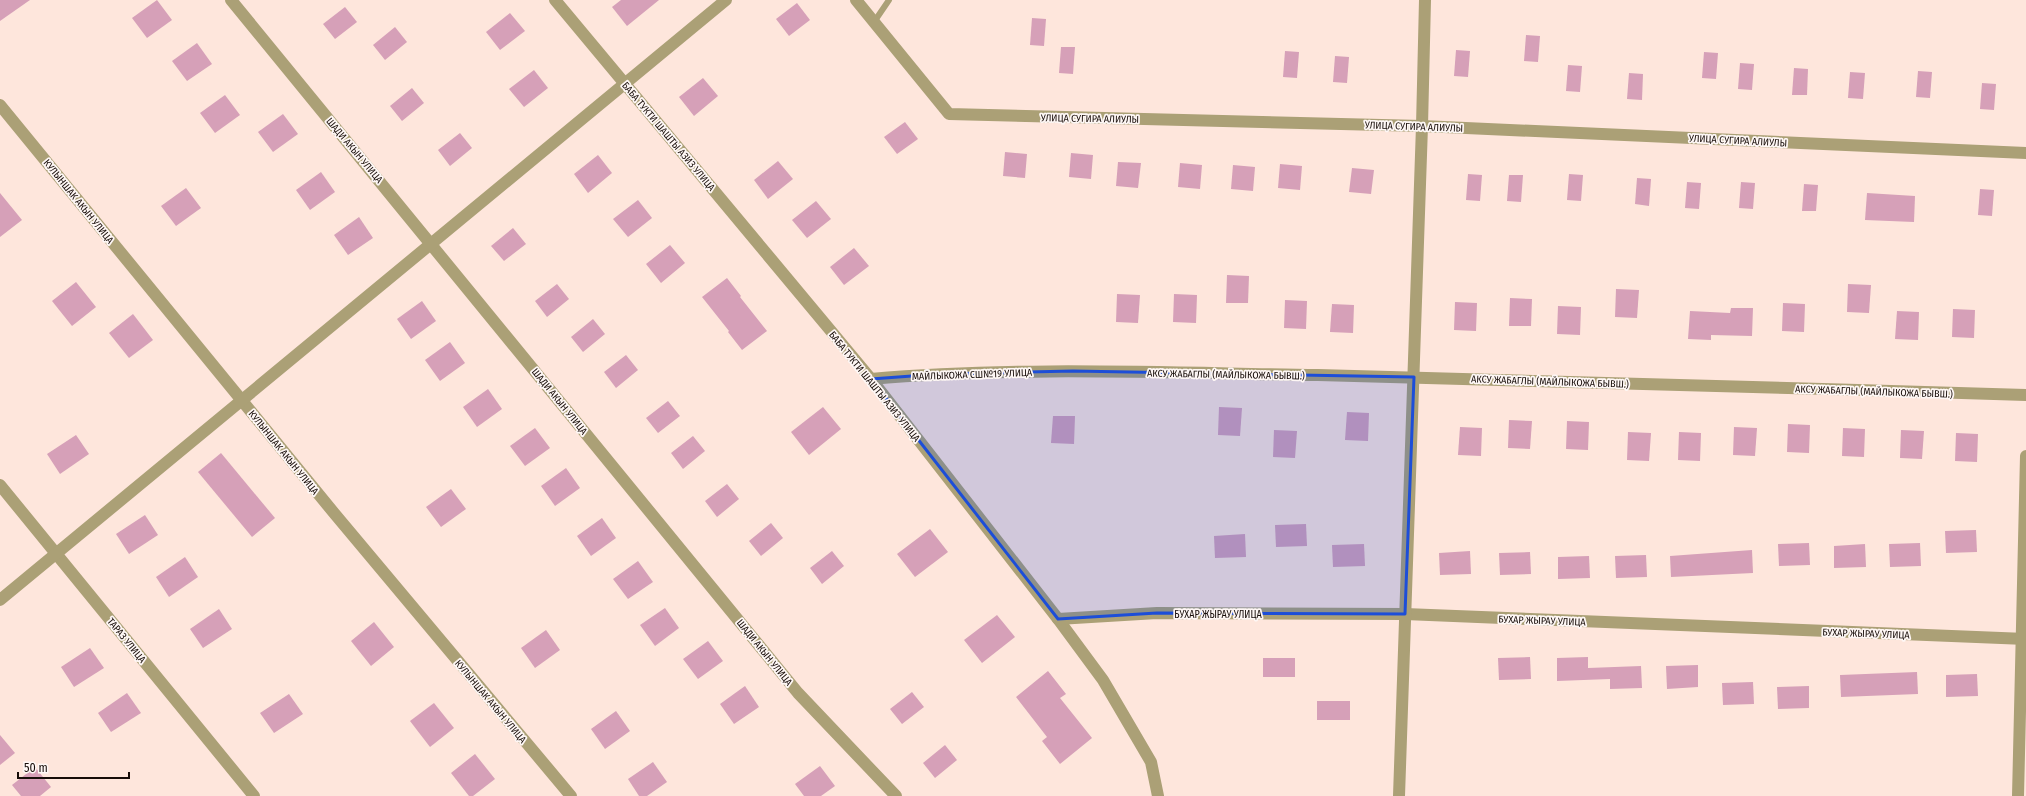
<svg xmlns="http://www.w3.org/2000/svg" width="2026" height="796" viewBox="0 0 2026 796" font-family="'Fira Sans Condensed',sans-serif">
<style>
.building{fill:#d6a0b8}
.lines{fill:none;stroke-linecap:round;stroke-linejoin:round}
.lane{stroke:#aba076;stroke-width:6}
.street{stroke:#aba076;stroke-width:12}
.marked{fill:#1d4ed8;fill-opacity:0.2;stroke:#1d4ed8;stroke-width:3;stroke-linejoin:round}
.labels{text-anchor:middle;stroke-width:3.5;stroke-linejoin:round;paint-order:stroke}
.street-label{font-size:10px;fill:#160c08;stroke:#fef7f5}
</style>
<rect width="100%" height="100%" fill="#fee6dc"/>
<g class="building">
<path d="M0,0H30L0,21Z"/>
<path d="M157,0L172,20L147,38L132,18Z"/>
<path d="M621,0H659L627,26L612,7Z"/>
<path d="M797,3L810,20L789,36L776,19Z"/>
<path d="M345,7L357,22L335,39L323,24Z"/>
<path d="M510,13L525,31L500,50L486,32Z"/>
<path d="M1032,18L1046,19L1044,46L1030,45Z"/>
<path d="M395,27L407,42L385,60L373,45Z"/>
<path d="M1526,35L1540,36L1538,62L1524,61Z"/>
<path d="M197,43L212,64L187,81L172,61Z"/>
<path d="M1061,47H1075L1073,74L1059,73Z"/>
<path d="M1456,50L1470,51L1468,77L1454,76Z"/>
<path d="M1285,51L1299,52L1297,78L1283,77Z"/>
<path d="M1704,52L1718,53L1716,79L1702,78Z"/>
<path d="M1335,56L1349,57L1347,83L1333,82Z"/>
<path d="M1740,63L1754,64L1752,90L1738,89Z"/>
<path d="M1568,65L1582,66L1580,92L1566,91Z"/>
<path d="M1794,68L1808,69L1807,95H1792Z"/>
<path d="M534,70L548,88L524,107L509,89Z"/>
<path d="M1918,71L1932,72L1930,98L1916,97Z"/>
<path d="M1850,72L1865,73L1863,99L1848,98Z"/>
<path d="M1629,73L1643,74L1642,100L1627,99Z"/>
<path d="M703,78L718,96L694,116L679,97Z"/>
<path d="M1982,83L1996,84L1994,110L1980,109Z"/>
<path d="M412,88L424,103L402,121L390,106Z"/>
<path d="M225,95L240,115L215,133L200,113Z"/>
<path d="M283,114L298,134L273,152L258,132Z"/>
<path d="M905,122L918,139L897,154L884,137Z"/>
<path d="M460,133L472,148L450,166L438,150Z"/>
<path d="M1005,152L1027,154L1025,178L1003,176Z"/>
<path d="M1071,153L1093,155L1091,179L1069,177Z"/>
<path d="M598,155L612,173L588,193L574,174Z"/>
<path d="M778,161L793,179L768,199L754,180Z"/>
<path d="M1118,162L1141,163L1138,188L1116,186Z"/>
<path d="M1180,163L1202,165L1200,189L1178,187Z"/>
<path d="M1280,164L1302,166L1300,190L1278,188Z"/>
<path d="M1233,165L1255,167L1253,191L1231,189Z"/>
<path d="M1352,168L1374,170L1371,194L1349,192Z"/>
<path d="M321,172L335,192L310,210L296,190Z"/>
<path d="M1468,174L1482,175L1480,201L1466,200Z"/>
<path d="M1569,174L1583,175L1581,201L1567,200Z"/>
<path d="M1509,175H1523L1521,202L1507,201Z"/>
<path d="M1637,178L1651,179L1649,206L1635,204Z"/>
<path d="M1687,182L1701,183L1699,209L1685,208Z"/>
<path d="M1741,182L1755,183L1753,209L1739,208Z"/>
<path d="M1804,184L1818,185L1816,211H1802Z"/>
<path d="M186,188L201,208L176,226L161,206Z"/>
<path d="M1980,189L1994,190L1992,216L1978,215Z"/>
<path d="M0,193L22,220L0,237Z"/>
<path d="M1867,193L1915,196L1914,222L1865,220Z"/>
<path d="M638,200L652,218L628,237L613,219Z"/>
<path d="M816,201L831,219L807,238L792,220Z"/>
<path d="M359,217L373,238L348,255L334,235Z"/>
<path d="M513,228L526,244L504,261L491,246Z"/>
<path d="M670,245L685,263L661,283L646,264Z"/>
<path d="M854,248L869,266L844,285L830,267Z"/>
<path d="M1227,275L1249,276L1248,303H1226Z"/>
<path d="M727,278L741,296L740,297L767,331L742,350L728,332L729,331L702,297Z"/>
<path d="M76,282L96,307L72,326L52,301Z"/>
<path d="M557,284L569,299L547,317L535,301Z"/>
<path d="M1848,284L1871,285L1869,313L1847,312Z"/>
<path d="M1616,289L1639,290L1637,318L1615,317Z"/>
<path d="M1117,294L1140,295L1138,323L1116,322Z"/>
<path d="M1174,294L1197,295L1196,323L1173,322Z"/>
<path d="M1510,298L1532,299L1531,326H1509Z"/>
<path d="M1285,300L1307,301L1306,329L1284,328Z"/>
<path d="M422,301L436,321L411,339L397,319Z"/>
<path d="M1455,302L1477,303L1476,331L1454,330Z"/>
<path d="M1783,303L1805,304L1804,332L1782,331Z"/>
<path d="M1332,304L1354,305L1353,333L1330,332Z"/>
<path d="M1558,306L1581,307L1580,335L1557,334Z"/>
<path d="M1731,308H1753L1752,336L1711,335V340L1688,339L1690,311L1730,313Z"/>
<path d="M1953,309L1975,310L1974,338L1952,337Z"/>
<path d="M1897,311L1919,312L1918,340L1895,339Z"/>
<path d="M133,314L153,340L129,358L109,333Z"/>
<path d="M593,319L605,334L583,352L571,337Z"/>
<path d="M450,342L465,363L440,381L425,360Z"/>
<path d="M626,355L638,370L616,388L604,372Z"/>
<path d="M488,389L502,409L477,427L463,407Z"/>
<path d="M668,401L680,416L658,433L646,418Z"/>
<path d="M823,407L841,429L809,455L791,432Z"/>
<path d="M1219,407L1242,408L1240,436L1218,435Z"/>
<path d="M1347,412L1369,413L1368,441L1345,440Z"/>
<path d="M1053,416H1075L1074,444L1051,443Z"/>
<path d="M1509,420L1532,421L1530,449L1508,448Z"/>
<path d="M1567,421L1589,422L1588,450L1566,449Z"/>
<path d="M1788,424L1810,425L1809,453L1787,452Z"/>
<path d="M1460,427L1482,428L1481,456L1458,455Z"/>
<path d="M1734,427L1757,428L1755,456L1733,455Z"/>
<path d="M535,428L550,448L525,466L510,446Z"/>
<path d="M1843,428L1865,429L1864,457L1842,456Z"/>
<path d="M1274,430L1297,431L1295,458L1273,457Z"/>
<path d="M1901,430L1924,431L1922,459L1900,458Z"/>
<path d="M1628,432L1651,433L1649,461L1627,460Z"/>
<path d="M1679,432L1701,433L1700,461L1678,460Z"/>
<path d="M1956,433L1978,434L1977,462L1955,461Z"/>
<path d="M76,435L89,454L60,474L47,454Z"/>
<path d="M693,436L705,451L683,469L671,453Z"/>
<path d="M221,453L275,518L252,537L198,472Z"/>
<path d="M566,468L580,488L555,506L541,486Z"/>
<path d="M727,484L739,499L717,517L705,501Z"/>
<path d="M451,489L466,509L441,527L426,507Z"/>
<path d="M145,515L158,535L129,554L116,534Z"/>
<path d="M602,518L616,538L591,556L577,536Z"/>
<path d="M771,523L783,538L761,556L749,541Z"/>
<path d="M1306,524L1307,546L1276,547L1275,525Z"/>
<path d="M930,529L948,552L915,577L897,554Z"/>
<path d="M1976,530L1977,552L1946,553L1945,531Z"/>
<path d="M1245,534L1246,557L1215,558L1214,536Z"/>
<path d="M1809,543L1810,565L1779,566L1778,544Z"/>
<path d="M1920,543L1921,566L1890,567L1889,544Z"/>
<path d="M1364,544L1365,566L1333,567L1332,545Z"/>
<path d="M1865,544L1866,567L1834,568V546Z"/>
<path d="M1752,550L1753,573L1671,577L1670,556Z"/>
<path d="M832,551L844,566L822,584L810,568Z"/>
<path d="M1470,551L1471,574L1440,575L1439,553Z"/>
<path d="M1530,552L1531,574L1500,575L1499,553Z"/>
<path d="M1646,555L1647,577L1616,578L1615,556Z"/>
<path d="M1589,556L1590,578L1558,579V557Z"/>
<path d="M185,557L198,577L169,597L156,577Z"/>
<path d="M638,561L653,582L628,599L613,579Z"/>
<path d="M665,608L679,628L655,646L640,625Z"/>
<path d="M219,609L232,629L203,648L190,629Z"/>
<path d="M997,615L1015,637L982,663L964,640Z"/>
<path d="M374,622L394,647L371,666L351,641Z"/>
<path d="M546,630L560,650L535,668L521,648Z"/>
<path d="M708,641L723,661L698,679L683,659Z"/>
<path d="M90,648L104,668L74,687L61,667Z"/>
<path d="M1530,657L1531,679L1499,680L1498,658Z"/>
<path d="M1588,657V668L1641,666L1642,688L1610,689V679L1557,681V658Z"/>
<rect x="1263" y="658" width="32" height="19"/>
<path d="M1698,665V687L1667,689L1666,666Z"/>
<path d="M1048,671L1066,694L1060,698L1092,738L1060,764L1042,741L1047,737L1016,697Z"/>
<path d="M1917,672L1918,694L1841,697L1840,675Z"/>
<path d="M1977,674L1978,696L1946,697V675Z"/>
<path d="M1753,682L1754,704L1723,705L1722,683Z"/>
<path d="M745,686L759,707L734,724L720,704Z"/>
<path d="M1809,686V708L1778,709L1777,687Z"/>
<path d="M912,692L924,707L902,724L890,709Z"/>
<path d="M127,693L141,713L111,732L98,713Z"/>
<path d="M289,694L303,714L274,733L260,713Z"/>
<rect x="1317" y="701" width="33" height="19"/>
<path d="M434,703L454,728L430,747L410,721Z"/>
<path d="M616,711L630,731L605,749L591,729Z"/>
<path d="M0,735L15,753L0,765Z"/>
<path d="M945,745L957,760L935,778L923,763Z"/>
<path d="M475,754L495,779L473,796H469L451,773Z"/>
<path d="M653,762L667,782L647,796H639L628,779Z"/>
<path d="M820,766L835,786L821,796H804L795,784Z"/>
<path d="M35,767L51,787L40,796H21L12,785Z"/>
</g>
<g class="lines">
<path class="lane" d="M874,22L889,0"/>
<g class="street">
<path d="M231,0L798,693L896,796"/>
<path d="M555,0L871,379L1058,619L1103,680L1151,762L1158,796"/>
<path d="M856,0L949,114L1422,126L2026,153"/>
<path d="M0,105L334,513L571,796"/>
<path d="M871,379C1020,366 1169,373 1318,375C1554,380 1790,388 2026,395"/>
<path d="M0,485L254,796"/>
<path d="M0,600L726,0"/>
<path d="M1058,619L1157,613L1405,614L2026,639"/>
<path d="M1399,796L1422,126L1425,0"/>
<path d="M2018,796L2026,456"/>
</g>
</g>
<path class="marked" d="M1073,371L1414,377L1405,614L1157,613L1058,619L871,379L939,374Z"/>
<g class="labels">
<g class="street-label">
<text transform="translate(1090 118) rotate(1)" y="4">УЛИЦА СУГИРА АЛИУЛЫ</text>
<text transform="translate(1414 126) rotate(2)" y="4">УЛИЦА СУГИРА АЛИУЛЫ</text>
<text transform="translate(669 136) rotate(50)" y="4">БАБА ТУКТИ ШАШТЫ АЗИЗ УЛИЦА</text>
<text transform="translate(1738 140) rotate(3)" y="4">УЛИЦА СУГИРА АЛИУЛЫ</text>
<text transform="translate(355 150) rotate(50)" y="4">ШАДИ АКЫН УЛИЦА</text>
<text transform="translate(79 201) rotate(51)" y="4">КУЛЫНШАК АКЫН УЛИЦА</text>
<text transform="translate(972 374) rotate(-2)" y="4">МАЙЛЫКОЖА СШ№19 УЛИЦА</text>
<text transform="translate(1226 374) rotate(1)" y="4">АКСУ ЖАБАГЛЫ (МАЙЛЫКОЖА БЫВШ.)</text>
<text transform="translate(1550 381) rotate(2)" y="4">АКСУ ЖАБАГЛЫ (МАЙЛЫКОЖА БЫВШ.)</text>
<text transform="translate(875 386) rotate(51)" y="4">БАБА ТУКТИ ШАШТЫ АЗИЗ УЛИЦА</text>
<text transform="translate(1874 391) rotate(2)" y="4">АКСУ ЖАБАГЛЫ (МАЙЛЫКОЖА БЫВШ.)</text>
<text transform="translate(560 401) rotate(51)" y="4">ШАДИ АКЫН УЛИЦА</text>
<text transform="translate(284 452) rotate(51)" y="4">КУЛЫНШАК АКЫН УЛИЦА</text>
<text x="1218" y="618">БУХАР ЖЫРАУ УЛИЦА</text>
<text transform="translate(1542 620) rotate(2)" y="4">БУХАР ЖЫРАУ УЛИЦА</text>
<text transform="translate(1866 633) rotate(2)" y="4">БУХАР ЖЫРАУ УЛИЦА</text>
<text transform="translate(127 640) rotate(51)" y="4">ТАРАЗ УЛИЦА</text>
<text transform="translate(765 652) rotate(51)" y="4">ШАДИ АКЫН УЛИЦА</text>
<text transform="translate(491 701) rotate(50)" y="4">КУЛЫНШАК АКЫН УЛИЦА</text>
</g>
</g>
<path d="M18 772v6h111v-6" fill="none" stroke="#160c08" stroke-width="2"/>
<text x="24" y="772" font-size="12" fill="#160c08" stroke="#fef7f5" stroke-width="3" paint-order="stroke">50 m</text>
</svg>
